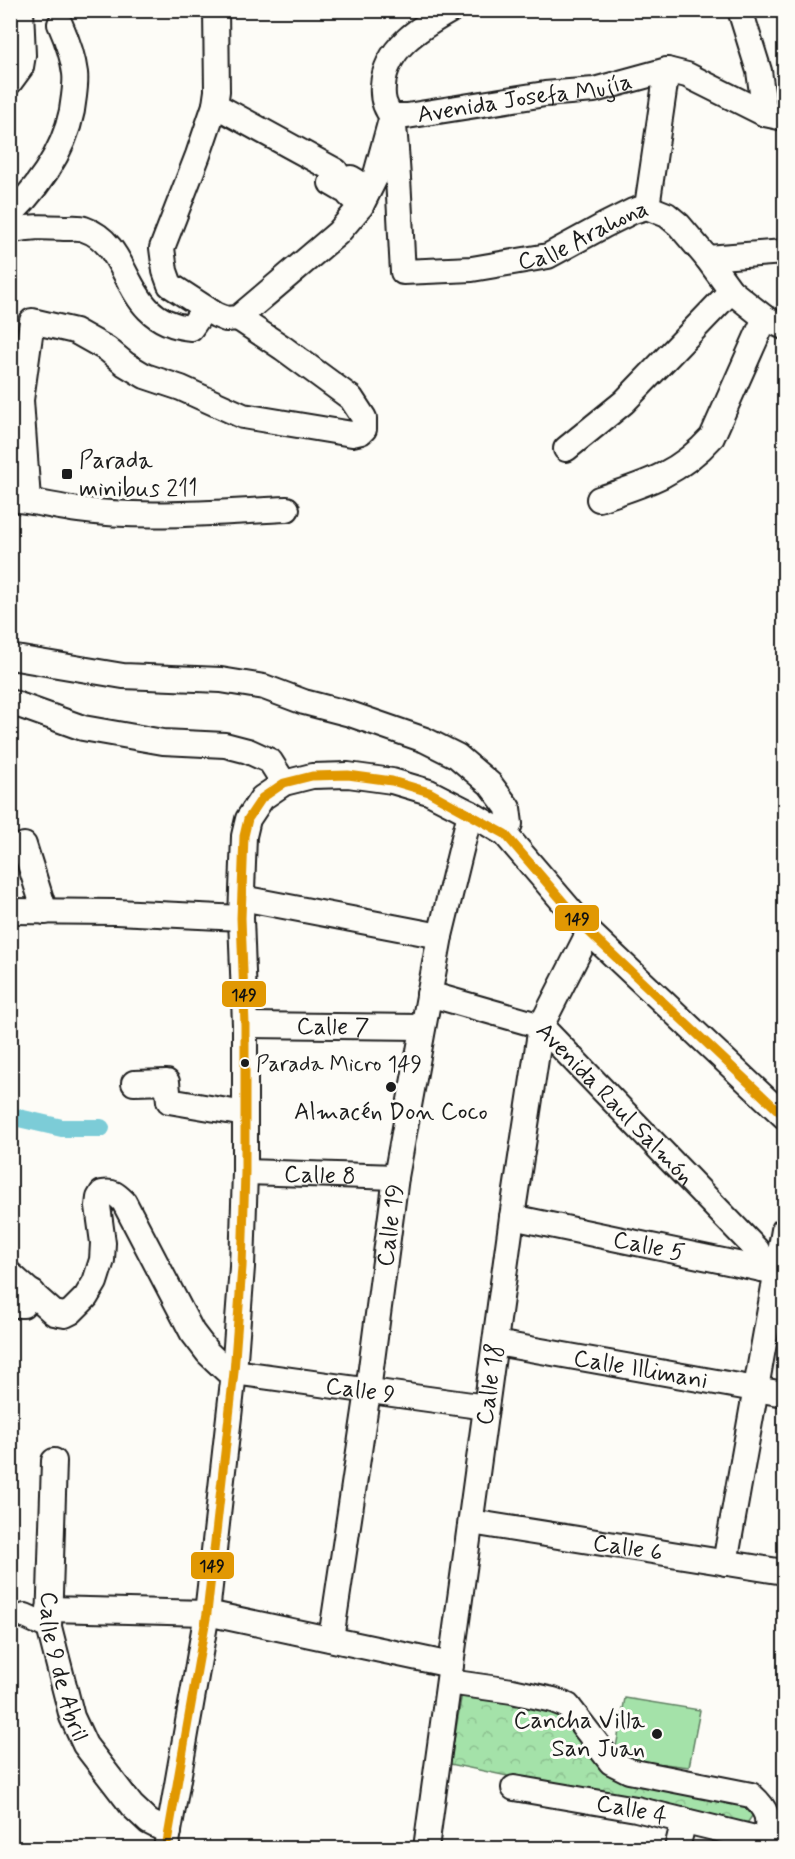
<svg xmlns="http://www.w3.org/2000/svg" width="795" height="1859" viewBox="0 0 795 1859" font-family="Mynerve,sans-serif">
<style>
.park{fill:url(#park-crowns);stroke:#607f62;stroke-width:1.5}
.garden{fill:#a4e2a9;stroke:#607f62;stroke-width:1.5}
.lines{fill:none;stroke-linecap:round;stroke-linejoin:round}
.canal{stroke:#7cccd7;stroke-width:18}
.minor-casing{stroke:#1c1c1c;stroke-width:28}
.minor{stroke:#fdfcf7;stroke-width:24}
.bus-1-casing{stroke:#fdfcf7;stroke-width:14}
.bus-1{stroke:#e19803;stroke-width:9}
.poi-dot{fill:#1c1c1c;stroke:#fdfcf7;stroke-width:2}
.labels{text-anchor:middle;stroke-width:6;stroke-linejoin:round;paint-order:stroke}
.bus-label{font-size:22px;fill:#1c1c1c;stroke:#fdfcf7;text-anchor:start}
.street-label{font-size:24px;fill:#1c1c1c;stroke:#fdfcf7}
.poi-label{font-size:24px;fill:#1c1c1c;stroke:#fdfcf7;text-anchor:start}
.line-badge{stroke:#fdfcf7;stroke-width:2}
.pale-badge-label{font-size:16px;text-anchor:middle;font-weight:bold;fill:#111}
</style>
<defs>
<pattern id="park-crowns" width="20" height="18" patternUnits="userSpaceOnUse" patternTransform="scale(1.5)"><rect width="20" height="18" fill="#a4e2a9"/><path d="M2 6a3 3 0 1 1 6 0M12 15a3 3 0 1 1 6 0" fill="none" stroke="#8dc191"/></pattern>
</defs>
<rect width="100%" height="100%" fill="#fdfcf7"/>
<filter id="ink" filterUnits="userSpaceOnUse"><feTurbulence type="fractalNoise" baseFrequency=".0167" numOctaves="2"/><feDisplacementMap in="SourceGraphic" scale="12" xChannelSelector="R" yChannelSelector="G"/><feConvolveMatrix kernelMatrix="1 2 1 2 8 2 1 2 1" color-interpolation-filters="sRGB"/></filter>
<g filter="url(#ink)">
<path class="park" d="M462,1693L556,1704L603,1760L746,1803L754,1813L748,1822L743,1823L638,1796L636,1803L450,1764Z"/>
<path class="garden" d="M625,1698L700,1710L689,1767L614,1758Z"/>
<g class="lines">
<path class="canal" d="M10,1116L62,1128H101"/>
<g class="minor-casing">
<g id="minor">
<path d="M216,10L217,91L215,105L198,155L162,248L165,271L170,285L216,315L226,319L238,318L338,233L361,206L375,178L392,116"/>
<path id="s1" d="M451,10C421,27 385,48 383,86C382,98 384,107 392,116H407L545,94L594,90L667,70L687,75L765,114L784,118"/>
<path d="M740,10L759,71L765,114"/>
<path d="M10,82L21,67L23,55L21,10"/>
<path d="M215,105L336,171L331,183L343,190L351,178L356,181L349,195L361,206"/>
<path id="s2" d="M394,127C399,175 400,224 403,272L472,269L548,256L605,225L633,211L647,207L667,215L679,225L707,258L731,291L765,318L784,327"/>
<path d="M647,207L667,70"/>
<path d="M10,215C43,182 70,143 74,96C75,88 76,80 75,73C73,56 67,40 60,24"/>
<path d="M10,231C33,226 43,227 66,228C71,228 79,227 84,229C135,246 120,322 191,328L205,308"/>
<path d="M707,258L784,252"/>
<path d="M566,449L624,402L731,291"/>
<path d="M10,499C34,501 56,507 79,510C144,519 221,512 287,509"/>
<path d="M599,499C645,484 679,474 712,437L765,318"/>
<path d="M28,500L21,400L32,321L75,331L107,349L125,364L145,376L181,388L243,416L352,434L361,432L364,429V418L351,398L283,348L238,318"/>
<path d="M10,657L123,676L221,680L264,687L304,702L350,714L425,740L457,756L490,784L508,808L510,824L505,834"/>
<path d="M10,705L13,703L83,728L163,742L225,745L248,751L270,761L284,783"/>
<path d="M24,845L45,912"/>
<path d="M242,898L440,936"/>
<path d="M10,911L116,912L241,918"/>
<path id="s3" d="M429,994L541,1026L757,1250L761,1260V1269"/>
<path id="s4" d="M245,1025L422,1027"/>
<path d="M134,1083L167,1082L169,1101L245,1114"/>
<path id="s5" d="M245,1172L396,1177"/>
<path id="s6" d="M512,1217L776,1272"/>
<path id="s7" d="M10,1274L54,1313L65,1315L71,1312L86,1297L95,1282L102,1260L103,1243L98,1206L99,1198L102,1193C113,1191 116,1194 124,1202L192,1332L208,1353L227,1371L486,1407"/>
<path d="M10,1305H23L33,1293"/>
<path id="s8" d="M496,1343L784,1394"/>
<path id="s9" d="M54,1461L49,1627L72,1717L85,1745L132,1806L149,1822L169,1832"/>
<path id="s10" d="M471,1522L784,1572"/>
<path d="M725,1563L784,1230"/>
<path d="M49,1609L207,1613L451,1665"/>
<path d="M25,1616L49,1627"/>
<path id="s11" d="M331,1639L368,1391L396,1177L440,936L470,813"/>
<path d="M449,1682L512,1691L553,1700L568,1706L611,1762L629,1771L751,1795C768,1810 770,1818 765,1840"/>
<path id="s12" d="M514,1788L636,1809L784,1845"/>
<path d="M166,1848L207,1613L234,1372L242,1267L245,1172V1025L241,918L244,836L248,819L262,798L284,783L312,776L348,775L392,781L429,792L470,813L505,834L589,932L784,1116"/>
<path id="s13" d="M426,1848L512,1217L541,1026L589,932"/>
<path d="M677,1848L684,1820"/>
</g>
</g>
<use href="#minor" class="minor"/>
<g class="bus-1-casing">
<path id="bus-1" d="M166,1848L207,1613L234,1372L242,1267L245,1172V1025L241,918L244,836L248,819L262,798L284,783L312,776L348,775L392,781L429,792L505,834L589,932L784,1116"/>
</g>
<use href="#bus-1" class="bus-1"/>
</g>
</g>
<g class="poi-dot">
<rect x="61" y="468" width="12" height="12" rx="3"/>
<circle cx="245" cy="1063" r="5"/>
<circle cx="391" cy="1087" r="6"/>
<circle cx="657" cy="1734" r="6"/>
</g>
<g class="labels">
<g class="bus-label">
<text x="256" y="1071">Parada Micro 149</text>
</g>
<g class="street-label">
<text dy="8" stroke="none"><textPath href="#s1" startOffset="273">Avenida Josefa Mujía</textPath></text>
<text dy="8" stroke="none"><textPath href="#s2" startOffset="332">Calle Arahona</textPath></text>
<text dy="8" stroke="none"><textPath href="#s4" startOffset="88">Calle 7</textPath></text>
<text dy="8" stroke="none"><textPath href="#s3" startOffset="224">Avenida Raul Salmón</textPath></text>
<text dy="8" stroke="none"><textPath href="#s5" startOffset="75">Calle 8</textPath></text>
<text dy="8" stroke="none"><textPath href="#s11" startOffset="418">Calle 19</textPath></text>
<text dy="8" stroke="none"><textPath href="#s6" startOffset="140">Calle 5</textPath></text>
<text dy="8" stroke="none"><textPath href="#s8" startOffset="147">Calle Illimani</textPath></text>
<text dy="8" stroke="none"><textPath href="#s13" startOffset="468">Calle 18</textPath></text>
<text dy="8" stroke="none"><textPath href="#s7" startOffset="566">Calle 9</textPath></text>
<text dy="8" stroke="none"><textPath href="#s10" startOffset="159">Calle 6</textPath></text>
<text dy="8" stroke="none"><textPath href="#s9" startOffset="207">Calle 9 de Abril</textPath></text>
<text dy="8" stroke="none"><textPath href="#s12" startOffset="120">Calle 4</textPath></text>
</g>
<g class="poi-label">
<text x="79" y="468">Parada<tspan x="79" dy="28">minibus 211</tspan></text>
<text x="391" y="1119" text-anchor="middle">Almacén Don Coco</text>
<text x="645" y="1728" text-anchor="end">Cancha Villa<tspan x="645" dy="28">San Juan</tspan></text>
</g>
</g>
<g class="line-badge">
<rect x="554" y="904" width="46" height="28" rx="6" fill="#e19803"/>
<rect x="221" y="980" width="46" height="28" rx="6" fill="#e19803"/>
<rect x="190" y="1551" width="45" height="29" rx="6" fill="#e19803"/>
</g>
<g class="pale-badge-label">
<text x="577" y="924">149</text>
<text x="244" y="1000">149</text>
<text x="212" y="1571">149</text>
</g>
<rect width="795" height="1859" fill="none" stroke="#fdfcf7" stroke-width="36"/>
<rect x="18" y="18" width="759" height="1823" fill="none" stroke="#1c1c1c" stroke-width="2" filter="url(#ink)"/>
</svg>
